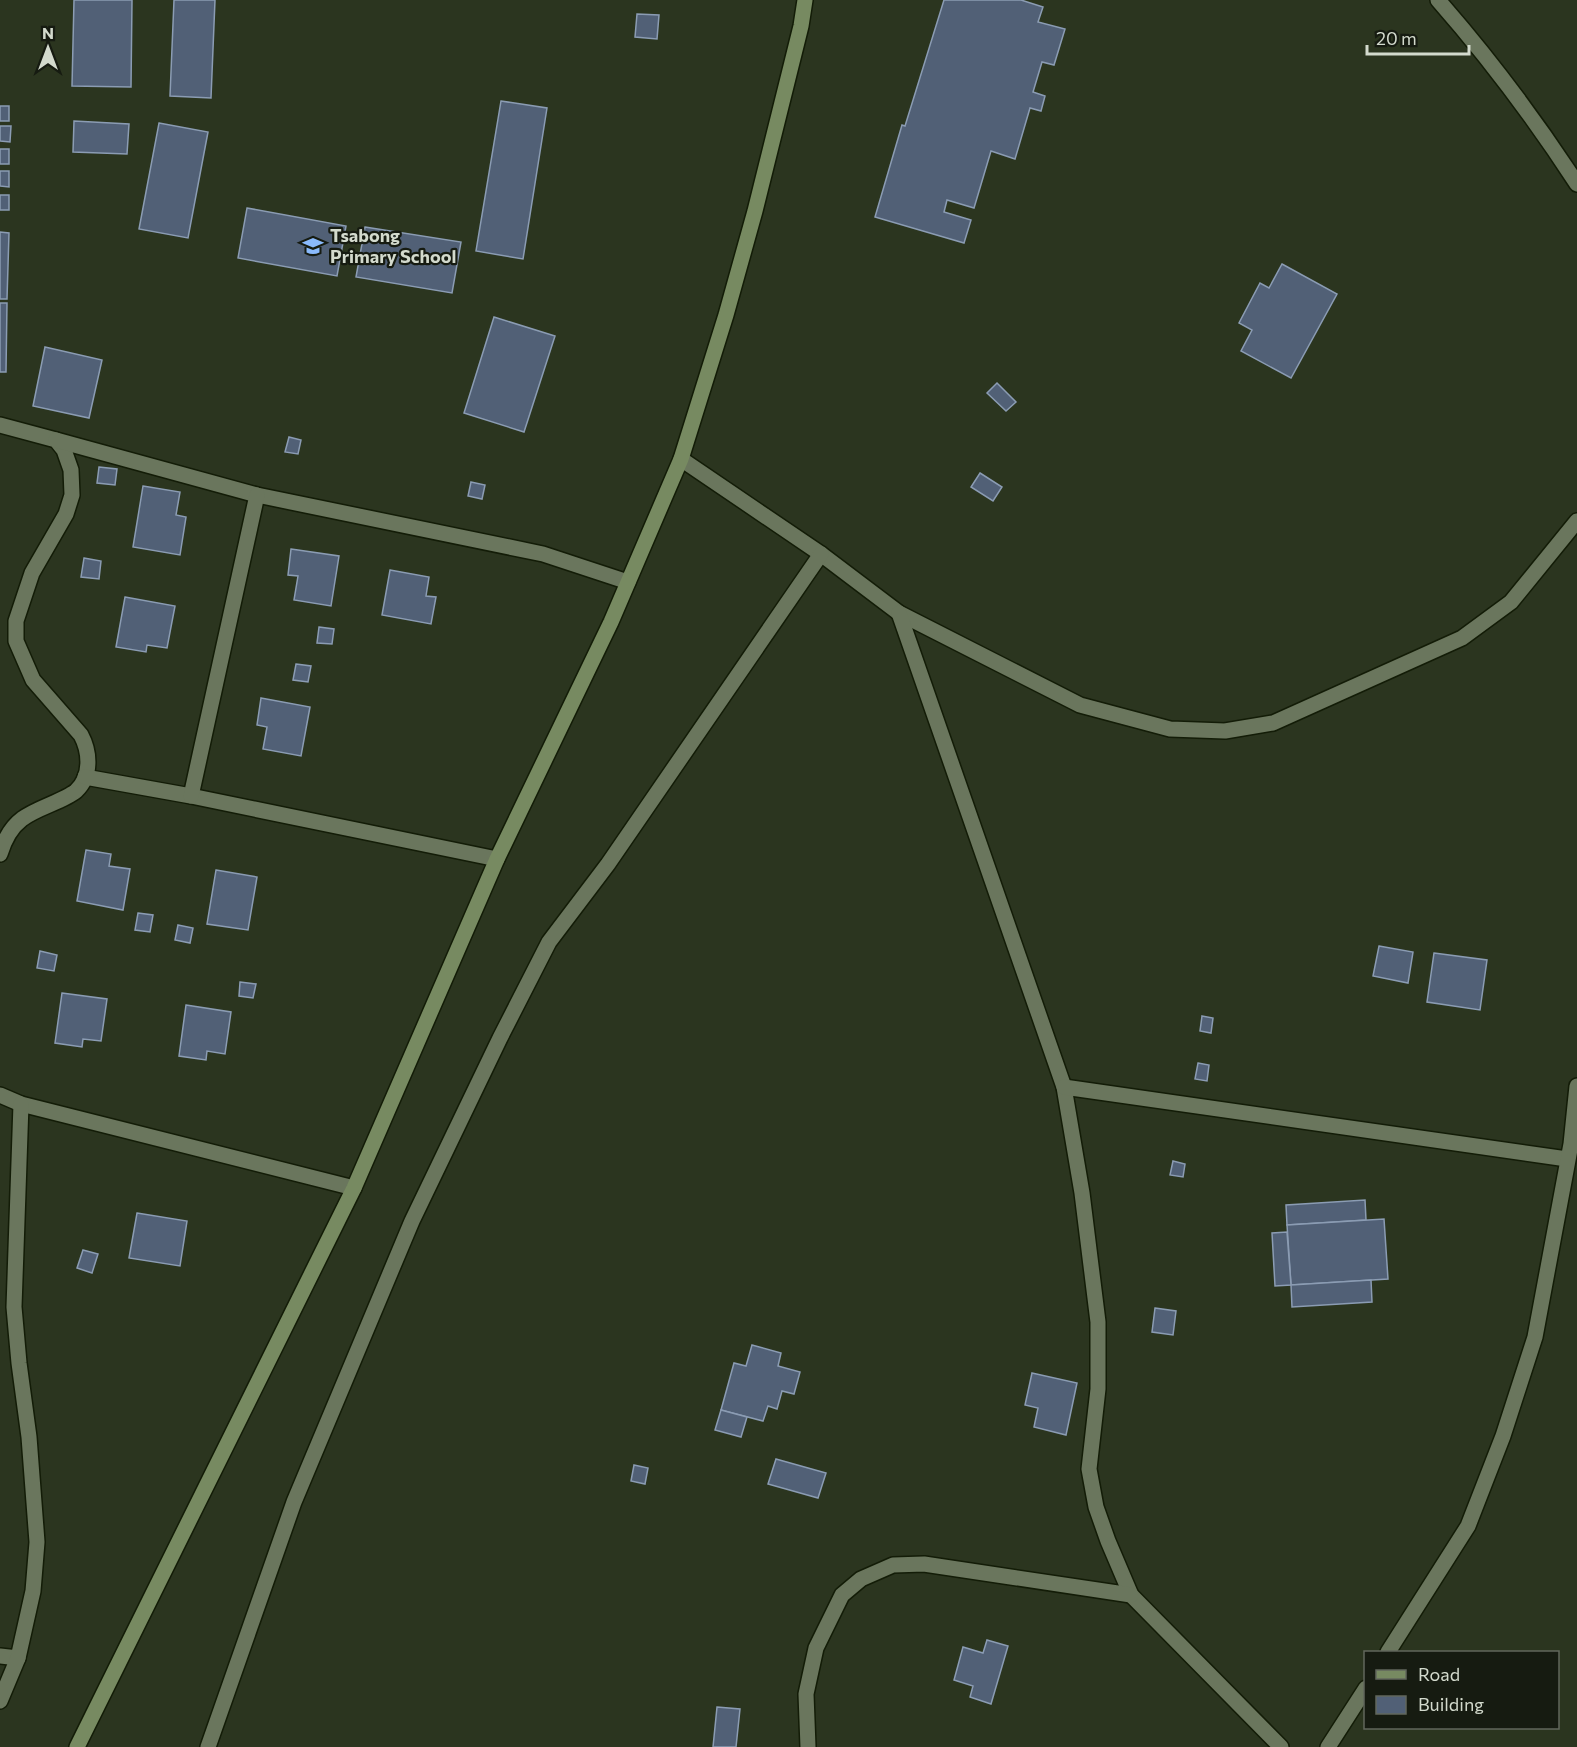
<svg xmlns="http://www.w3.org/2000/svg" width="1577" height="1747" viewBox="0 0 1577 1747" font-family="Commissioner,sans-serif">
<style>
.building{fill:#516076;stroke:#8b9cb3;stroke-width:1.5}
.lines{fill:none;stroke-linecap:round;stroke-linejoin:round}
.minor-casing{stroke:#131c07;stroke-width:18}
.secondary-casing{stroke:#131c07;stroke-width:18}
.minor{stroke:#6a765d;stroke-width:15}
.secondary{stroke:#778a61;stroke-width:15}
.labels{text-anchor:middle;stroke-width:4.5;stroke-linejoin:round;paint-order:stroke}
.poi-label{font-size:18px;font-weight:bold;fill:#d3dacd;stroke:#161b11;text-anchor:start}
</style>
<rect width="100%" height="100%" fill="#2b351f"/>
<g class="building">
<path d="M74,0H132L131,87L72,86Z"/>
<path d="M174,0H215L211,98L170,96Z"/>
<path d="M944,0H1021L1043,7L1038,22L1065,29L1054,65L1042,62L1033,92L1045,96L1041,111L1030,108L1015,159L991,151L974,208L947,200L944,212L971,220L964,243L875,217L902,125L905,126Z"/>
<path d="M637,14L659,15L657,39L635,37Z"/>
<path d="M501,101L547,108L523,259L476,251Z"/>
<rect x="0" y="106" width="9" height="15"/>
<path d="M74,121L129,124L127,154L73,152Z"/>
<path d="M159,123L208,132L188,238L139,229Z"/>
<path d="M0,126H11L10,142L0,141Z"/>
<rect x="0" y="149" width="9" height="15"/>
<path d="M0,171H9V187L0,186Z"/>
<rect x="0" y="195" width="9" height="15"/>
<path d="M247,208L346,226L337,276L238,258Z"/>
<path d="M365,227L461,242L452,293L356,277Z"/>
<path d="M0,232L9,233L7,299H0Z"/>
<path d="M1282,264L1337,294L1291,378L1241,351L1252,330L1239,323L1260,283L1269,288Z"/>
<path d="M0,303H7L6,372H0Z"/>
<path d="M494,317L555,336L524,432L464,413Z"/>
<path d="M45,347L102,360L89,418L33,406Z"/>
<path d="M997,383L1016,402L1006,411L987,393Z"/>
<path d="M289,437L301,440L298,454L285,452Z"/>
<path d="M99,467L117,469L115,485L97,483Z"/>
<path d="M980,473L1002,487L993,501L971,487Z"/>
<path d="M471,482L485,485L482,499L468,496Z"/>
<path d="M143,486L180,492L176,515L186,517L180,555L133,547Z"/>
<path d="M291,549L339,556L331,606L294,600L298,576L288,575Z"/>
<path d="M84,558L101,561L99,579L81,577Z"/>
<path d="M390,570L429,577L426,596L436,597L431,624L382,615Z"/>
<path d="M125,597L175,606L167,648L147,645L146,652L116,647Z"/>
<path d="M319,627L334,629L332,644L317,643Z"/>
<path d="M296,664L311,666L308,682L293,680Z"/>
<path d="M261,698L310,707L301,756L263,749L267,727L257,725Z"/>
<path d="M86,850L111,854L109,866L130,869L123,910L77,901Z"/>
<path d="M216,870L257,877L248,930L207,924Z"/>
<path d="M138,913L153,915L150,932L135,930Z"/>
<path d="M178,925L193,928L190,943L175,940Z"/>
<path d="M1379,946L1413,952L1408,983L1373,976Z"/>
<path d="M40,951L57,955L54,971L37,968Z"/>
<path d="M1434,953L1487,960L1480,1010L1427,1002Z"/>
<path d="M240,982L256,984L253,998L239,996Z"/>
<path d="M62,993L107,999L101,1041L83,1039L82,1047L55,1043Z"/>
<path d="M186,1005L231,1012L225,1054L207,1051L206,1060L179,1056Z"/>
<path d="M1202,1016L1213,1018L1211,1033L1200,1031Z"/>
<path d="M1198,1063L1209,1065L1207,1081L1195,1079Z"/>
<path d="M1173,1161L1185,1164L1183,1177L1170,1175Z"/>
<path d="M1365,1200L1366,1220L1287,1225L1286,1205Z"/>
<path d="M137,1213L187,1221L180,1266L129,1258Z"/>
<path d="M1384,1219L1388,1279L1291,1285L1287,1225Z"/>
<path d="M1287,1232L1291,1285L1275,1286L1272,1233Z"/>
<path d="M83,1250L98,1254L92,1273L77,1268Z"/>
<path d="M1371,1280L1372,1302L1292,1307L1291,1285Z"/>
<path d="M1155,1308L1176,1311L1173,1335L1152,1332Z"/>
<path d="M752,1345L781,1353L778,1366L800,1372L794,1394L782,1391L777,1409L768,1406L763,1421L721,1410L734,1363L746,1366Z"/>
<path d="M1032,1373L1077,1383L1066,1435L1034,1427L1038,1408L1025,1405Z"/>
<path d="M721,1410L747,1417L741,1437L715,1430Z"/>
<path d="M776,1459L826,1473L818,1498L768,1484Z"/>
<path d="M634,1465L648,1468L645,1484L631,1481Z"/>
<path d="M987,1640L1008,1646L991,1704L970,1697L973,1686L954,1680L963,1647L983,1653Z"/>
<path d="M717,1707L740,1709L736,1747H713Z"/>
</g>
<g class="lines">
<g class="minor-casing">
<g id="minor">
<path d="M1438,0C1488,57 1536,121 1577,184"/>
<path d="M0,425L56,440L64,450L71,470L72,495L66,514L32,573L16,621V641L33,680L81,735C90,752 92,776 76,791C64,801 36,808 22,819C10,828 4,841 0,854"/>
<path d="M56,440L257,495L543,554L628,582"/>
<path d="M681,459L821,554L899,613L1080,705L1170,729L1225,731L1273,723L1462,638L1511,602L1577,521"/>
<path d="M899,613L1064,1087L1082,1193L1098,1322V1389L1089,1469L1096,1507L1108,1541L1131,1595L1281,1747"/>
<path d="M85,777L191,796L497,859"/>
<path d="M191,796L257,495"/>
<path d="M1064,1087L1567,1159"/>
<path d="M0,1095L21,1104L354,1188"/>
<path d="M1388,1652L1468,1526L1503,1436L1535,1337L1571,1144L1577,1086"/>
<path d="M0,1656L18,1658"/>
<path d="M0,1701L18,1658L33,1591L37,1542L29,1437L19,1363L14,1307L21,1104"/>
<path d="M208,1747L294,1502L412,1221L500,1038L549,942L608,864L821,554"/>
<path d="M808,1747L806,1694L816,1648L842,1595L861,1579L893,1565L924,1564L1131,1595"/>
<path d="M1328,1747L1366,1688"/>
</g>
</g>
<g class="secondary-casing">
<path id="secondary" d="M77,1747L354,1188L497,859L611,622L681,459L726,315L755,211L801,26L805,0"/>
</g>
<use href="#minor" class="minor"/>
<use href="#secondary" class="secondary"/>
</g>
<defs>
<g id="school-bare" transform="scale(1.62)"><path d="M0-5L7-2L0 1L-7-2ZM-4 1L0 2.5L4 1V4Q0 6-4 4Z" fill="#8abafc" stroke="#161b11" stroke-width="2.5" paint-order="stroke"/></g>
</defs>
<g fill-rule="evenodd">
<use href="#school-bare" x="313" y="246"/>
</g>
<g class="labels">
<g class="poi-label">
<text x="330" y="242">Tsabong<tspan x="330" dy="21">Primary School</tspan></text>
</g>
</g>
<rect x="1364" y="1651" width="195" height="78" fill="#161b11" stroke="#62675c" stroke-width="1.5"/>
<rect x="1376" y="1670" width="30" height="9" fill="#778a61" stroke="#62675c" stroke-width="1.5"/>
<text x="1418" y="1681" font-size="18" fill="#d3dacd">Road</text>
<rect x="1376" y="1696" width="30" height="18" fill="#516076" stroke="#62675c" stroke-width="1.5"/>
<text x="1418" y="1711" font-size="18" fill="#d3dacd">Building</text>
<g transform="translate(48 48)" stroke="#161b11" stroke-width="4.5" paint-order="stroke">
<path d="M0-4.5L10 22L0 15L-10 22Z" fill="#d3dacd"/>
<text y="-9" font-size="16" font-weight="bold" text-anchor="middle" fill="#d3dacd">N</text>
</g>
<path d="M1367 45v9h102v-9" fill="none" stroke="#d3dacd" stroke-width="3"/>
<text x="1376" y="45" font-size="18" fill="#d3dacd" stroke="#161b11" stroke-width="4.5" paint-order="stroke">20 m</text>
</svg>
